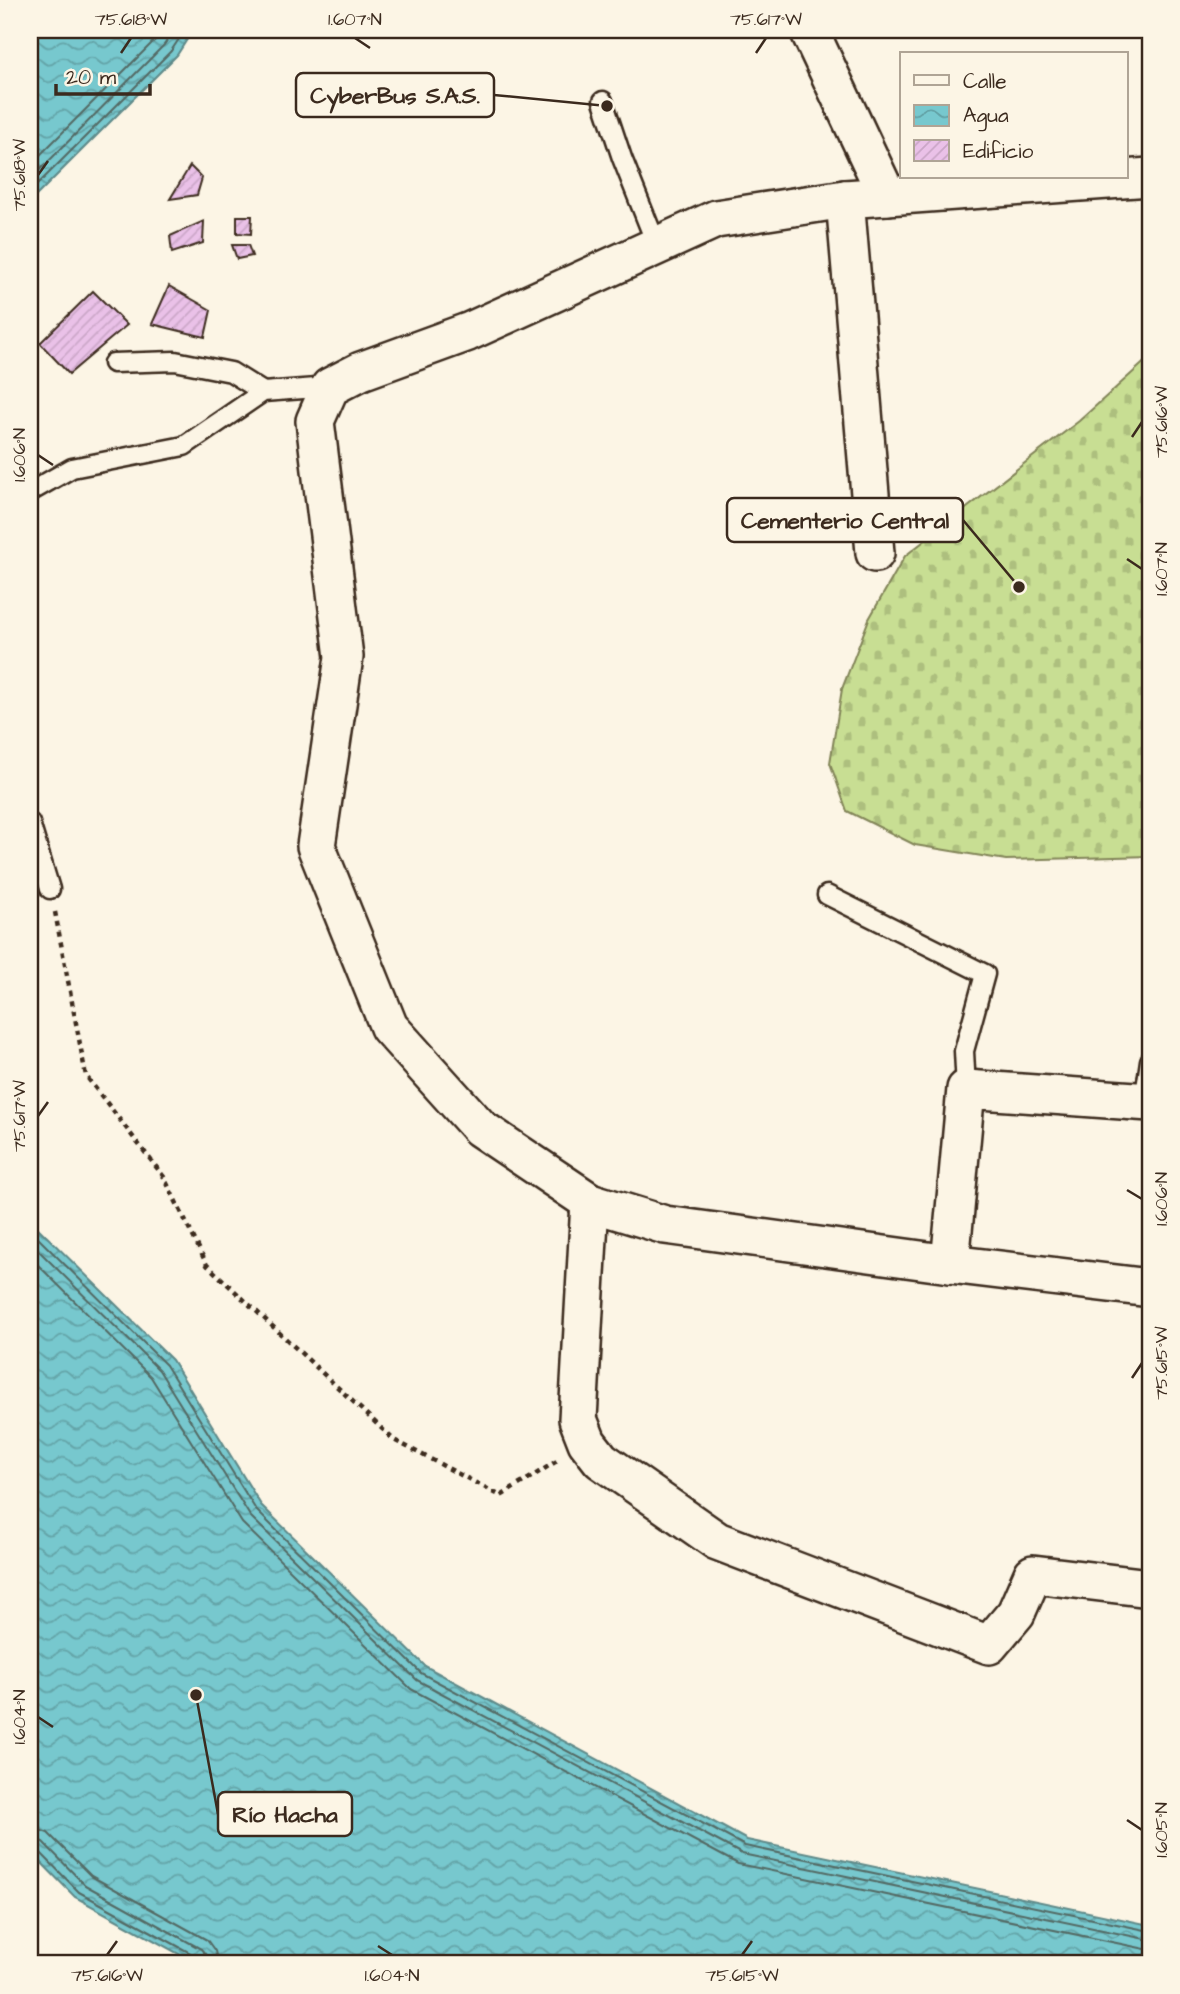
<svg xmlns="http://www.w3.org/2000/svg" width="1180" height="1994" viewBox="0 0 1180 1994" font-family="'Architects Daughter',sans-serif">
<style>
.cemetery{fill:url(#cemetery-stones);stroke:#828458;stroke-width:2}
.water{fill:url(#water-waves);stroke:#5f8988;stroke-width:2}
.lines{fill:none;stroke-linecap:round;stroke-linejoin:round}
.shore{stroke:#536964;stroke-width:2}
.building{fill:url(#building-hatch);stroke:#3b2a1e;stroke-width:2}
.lane-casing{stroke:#3b2a1e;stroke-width:23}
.street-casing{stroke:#3b2a1e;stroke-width:42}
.path{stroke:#3b2a1e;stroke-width:4.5;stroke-dasharray:5 5;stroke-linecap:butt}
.lane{stroke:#fcf5e5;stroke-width:18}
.street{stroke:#fcf5e5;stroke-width:37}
.ticks{fill:none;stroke:#3b2a1e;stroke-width:2.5}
.leader{fill:none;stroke:#3b2a1e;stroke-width:2.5}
.callout-dot{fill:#3b2a1e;stroke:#fcf5e5;stroke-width:2.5}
.callout{fill:#fcf5e5;stroke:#3b2a1e;stroke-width:2.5}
.callout-label{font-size:23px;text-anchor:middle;font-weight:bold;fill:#3b2a1e}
.neatline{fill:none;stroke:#3b2a1e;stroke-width:2.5}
.ticks-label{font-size:18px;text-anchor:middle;fill:#3b2a1e}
</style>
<defs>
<pattern id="cemetery-stones" width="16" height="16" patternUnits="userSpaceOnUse" patternTransform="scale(1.75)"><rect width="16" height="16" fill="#c8de93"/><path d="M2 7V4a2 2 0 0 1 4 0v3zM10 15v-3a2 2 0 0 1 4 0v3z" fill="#adbf7e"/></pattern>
<pattern id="water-waves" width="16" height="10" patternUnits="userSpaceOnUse" patternTransform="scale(1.75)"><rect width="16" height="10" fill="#77c8ce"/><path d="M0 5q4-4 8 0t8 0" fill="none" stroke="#63a3a7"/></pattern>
<pattern id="building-hatch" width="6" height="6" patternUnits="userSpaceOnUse" patternTransform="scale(1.75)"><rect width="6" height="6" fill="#eac1e8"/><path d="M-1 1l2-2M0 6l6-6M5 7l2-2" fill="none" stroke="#caa6c7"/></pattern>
</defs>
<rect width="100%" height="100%" fill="#fcf5e5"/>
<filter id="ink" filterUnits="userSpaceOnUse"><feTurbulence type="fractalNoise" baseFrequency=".0143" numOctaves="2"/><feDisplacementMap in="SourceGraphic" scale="14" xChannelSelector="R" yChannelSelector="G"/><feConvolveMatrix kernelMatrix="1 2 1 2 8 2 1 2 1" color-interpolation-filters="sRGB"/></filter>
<g filter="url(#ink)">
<path class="cemetery" d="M1150,357V856L1006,860L915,845L847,811L830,763L842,689L869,619L905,556L1079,421Z"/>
<g class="water">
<path d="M30,30H193L177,55L30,202Z"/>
<path d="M30,1220L172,1360L261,1505L425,1666L747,1840L1150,1925V1964H197L75,1897L30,1851Z"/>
</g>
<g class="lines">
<g class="shore">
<path d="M30,165L156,39L162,30"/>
<path d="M30,180L164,45L174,30"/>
<path d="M30,192L171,51L185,30"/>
<path d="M30,1230L166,1365L256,1510L421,1673L745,1846L1150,1931"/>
<path d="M30,1242L159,1370L250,1516L417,1680L742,1854L1150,1940"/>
<path d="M30,1257L151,1377L242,1523L411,1689L738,1864L1150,1950"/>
<path d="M30,1827L48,1833L91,1876L207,1940L215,1951L218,1964"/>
<path d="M30,1838L43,1842L85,1885L201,1949L206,1955L207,1964"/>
<path d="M30,1847L37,1849L79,1892L194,1955L198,1964"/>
</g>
</g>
<g class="building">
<path d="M190,166L202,178L197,195L170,199Z"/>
<path d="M237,216H252L251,234L237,233Z"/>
<path d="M204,221L203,243L172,253L170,236Z"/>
<path d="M232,245H248L252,256L237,259Z"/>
<path d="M169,286L211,310L205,337L152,324Z"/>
<path d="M93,291L127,325L69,374L40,343Z"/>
</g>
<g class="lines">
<g class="lane-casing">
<g id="lane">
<path d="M603,101L622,158L657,246"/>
<path d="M113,363L175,361L231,372L263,392"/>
<path d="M30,492L72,468L184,446L263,392L330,387"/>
<path d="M30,823L50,889"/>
<path d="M827,895L985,974L964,1051L966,1089"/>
<path d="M1144,1102L1150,1061"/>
</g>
</g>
<g class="street-casing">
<g id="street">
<path d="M809,30L887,196"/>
<path d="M1150,177L845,199L716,219L468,332L361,371L330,387L315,421L344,657L316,846L389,1027L480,1128L590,1202L665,1225L950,1264L1150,1288"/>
<path d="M845,199L875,553"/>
<path d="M590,1202L578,1419L587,1442L601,1460L717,1541L989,1645L1016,1613L1033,1574L1150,1588"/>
<path d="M950,1264L966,1089L1150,1102"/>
</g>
</g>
<path class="path" d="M55,912L86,1076L164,1177L207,1265L394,1440L501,1496L560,1459"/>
<use href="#lane" class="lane"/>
<use href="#street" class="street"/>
</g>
</g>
<path class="ticks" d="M355,38L370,48M121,53L131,38M756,53L766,38M38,175L48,161M1132,437L1142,422M38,455L53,465M1127,559L1142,569M38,1116L48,1102M1127,1190L1142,1199M1132,1378L1142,1363M38,1717L53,1727M1127,1820L1142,1830M378,1946L392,1955M107,1955L117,1941M742,1955L752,1941"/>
<path class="leader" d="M607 106L494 95M1019 587L963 520M196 1695L218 1814"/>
<g class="callout-dot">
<circle cx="607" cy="106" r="7"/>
<circle cx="1019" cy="587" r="7"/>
<circle cx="196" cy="1695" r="7"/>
</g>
<g class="callout">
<rect x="296" y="73" width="198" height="44" rx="7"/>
<rect x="727" y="498" width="236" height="44" rx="7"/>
<rect x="218" y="1792" width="134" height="44" rx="7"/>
</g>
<g class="callout-label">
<text x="395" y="103">CyberBus S.A.S.</text>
<text x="845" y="528">Cementerio Central</text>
<text x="285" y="1822">Río Hacha</text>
</g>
<rect width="1180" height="1994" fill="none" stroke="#fcf5e5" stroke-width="77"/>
<rect x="900" y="52" width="228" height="126" fill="#fcf5e5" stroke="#afa495" stroke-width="2"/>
<rect x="914" y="75" width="35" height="10" fill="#fcf5e5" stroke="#afa495" stroke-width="2"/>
<text x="963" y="88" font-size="21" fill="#3b2a1e">Calle</text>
<rect x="914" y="105" width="35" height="21" fill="url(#water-waves)" stroke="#afa495" stroke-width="2"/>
<text x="963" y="122" font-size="21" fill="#3b2a1e">Agua</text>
<rect x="914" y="140" width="35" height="21" fill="url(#building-hatch)" stroke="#afa495" stroke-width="2"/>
<text x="963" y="158" font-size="21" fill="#3b2a1e">Edificio</text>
<path d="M56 84v10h94v-10" fill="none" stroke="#3b2a1e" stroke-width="3.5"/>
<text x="66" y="84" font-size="21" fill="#3b2a1e" stroke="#fcf5e5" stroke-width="5" paint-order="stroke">20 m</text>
<rect x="38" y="38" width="1104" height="1917" class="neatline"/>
<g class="ticks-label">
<text x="131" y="25">75.618°W</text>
<text x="355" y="25">1.607°N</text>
<text x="766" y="25">75.617°W</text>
<text transform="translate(19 175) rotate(-90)" y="6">75.618°W</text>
<text transform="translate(1161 422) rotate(-90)" y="6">75.616°W</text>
<text transform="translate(19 455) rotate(-90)" y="6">1.606°N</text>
<text transform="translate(1161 569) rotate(-90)" y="6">1.607°N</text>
<text transform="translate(19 1116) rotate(-90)" y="6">75.617°W</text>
<text transform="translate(1161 1199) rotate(-90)" y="6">1.606°N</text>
<text transform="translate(1161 1363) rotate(-90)" y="6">75.615°W</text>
<text transform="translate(19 1717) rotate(-90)" y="6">1.604°N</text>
<text transform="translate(1161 1830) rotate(-90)" y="6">1.605°N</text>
<text x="107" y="1981">75.616°W</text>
<text x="392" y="1981">1.604°N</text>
<text x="742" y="1981">75.615°W</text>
</g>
</svg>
